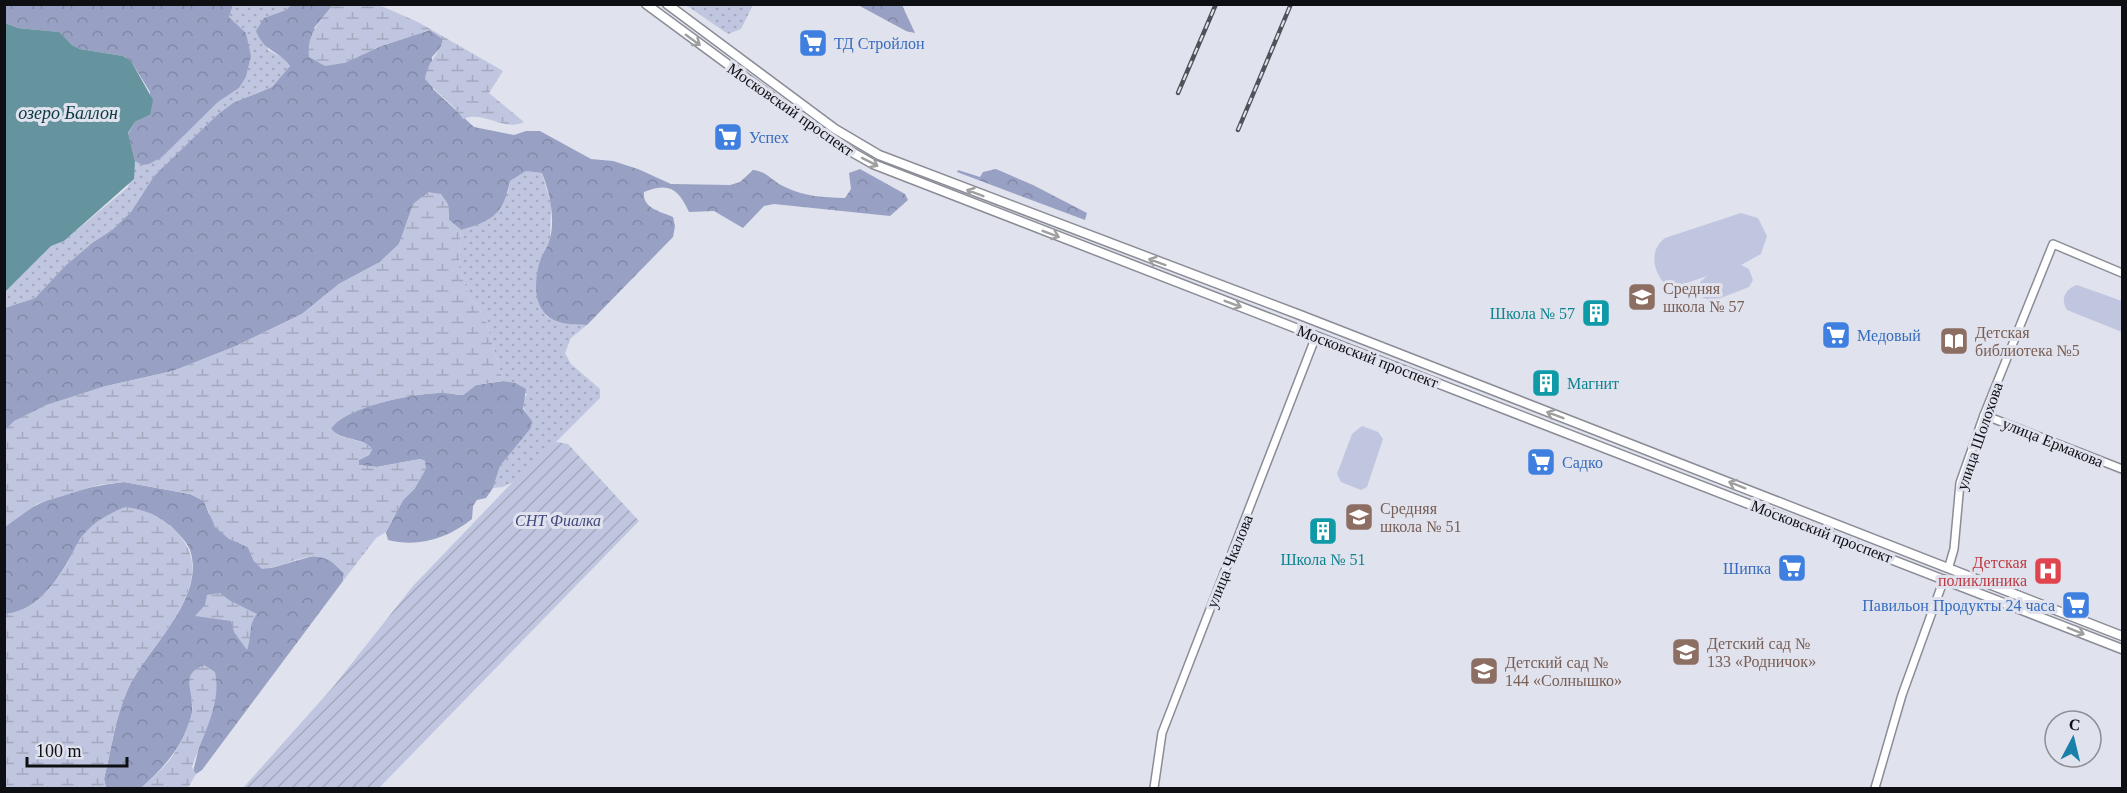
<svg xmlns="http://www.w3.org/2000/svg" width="2127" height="793" viewBox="0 0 2127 793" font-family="Georgia,serif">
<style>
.grass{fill:url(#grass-dots)}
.forest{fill:url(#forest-crowns)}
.wetland{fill:url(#wetland-marsh)}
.garden{fill:url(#garden-furrows)}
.pitch{fill:#c0c6df}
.water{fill:#65949e}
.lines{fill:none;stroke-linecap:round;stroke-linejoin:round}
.minor-casing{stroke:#8a8d96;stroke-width:10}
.major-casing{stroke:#8a8d96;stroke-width:11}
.minor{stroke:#fff;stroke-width:7}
.major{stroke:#fff;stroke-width:8}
.rail-casing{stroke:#515258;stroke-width:4.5}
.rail{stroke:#e0e2ed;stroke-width:2;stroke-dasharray:7;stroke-linecap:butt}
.oneway{stroke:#9f9fa0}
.labels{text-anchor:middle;stroke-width:6;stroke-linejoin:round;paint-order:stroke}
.shop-label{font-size:16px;fill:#366cbe;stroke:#e0e2ed;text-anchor:start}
.street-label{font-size:16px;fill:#0e0f12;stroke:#e0e2ed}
.education-label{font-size:16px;fill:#785e54;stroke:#e0e2ed;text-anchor:start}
.culture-label{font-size:16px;fill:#0d838f;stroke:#e0e2ed;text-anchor:end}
.park-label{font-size:16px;font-style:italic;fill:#40497b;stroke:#e0e2ed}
.health-label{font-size:16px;fill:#be3a42;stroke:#e0e2ed;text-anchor:end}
.water-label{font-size:18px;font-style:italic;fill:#0a3941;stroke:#e0e2ed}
</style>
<defs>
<pattern id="grass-dots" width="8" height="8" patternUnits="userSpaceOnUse" patternTransform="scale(1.5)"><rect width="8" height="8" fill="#c0c6df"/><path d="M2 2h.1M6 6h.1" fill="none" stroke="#a4a9be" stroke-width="1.8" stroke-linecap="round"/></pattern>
<pattern id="forest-crowns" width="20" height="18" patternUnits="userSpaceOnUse" patternTransform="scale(1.5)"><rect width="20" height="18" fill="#98a1c4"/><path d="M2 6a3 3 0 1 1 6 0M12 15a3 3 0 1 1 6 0" fill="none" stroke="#8289a7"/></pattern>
<pattern id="wetland-marsh" width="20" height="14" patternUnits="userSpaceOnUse" patternTransform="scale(1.5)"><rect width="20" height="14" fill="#c0c6df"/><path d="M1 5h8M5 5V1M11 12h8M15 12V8" fill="none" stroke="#a4a9be"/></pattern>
<pattern id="garden-furrows" width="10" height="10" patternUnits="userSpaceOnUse" patternTransform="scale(1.5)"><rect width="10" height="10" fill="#c0c6df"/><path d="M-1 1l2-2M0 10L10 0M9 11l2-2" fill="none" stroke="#a4a9be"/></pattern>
</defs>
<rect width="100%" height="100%" fill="#e0e2ed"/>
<g class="grass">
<path d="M233,5H291L286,10L264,18L268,50L285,59L290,66L272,87L249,96L216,116L154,176L131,212L112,230L92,243L65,266L35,298L5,308V292L51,246L64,241L128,187L135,161L142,165L162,157L218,102L239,88L246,77L250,60L246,33L229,17Z"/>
<path d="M686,5H753L741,29L728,34Z"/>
<path d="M526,171L542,173L551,205L550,241L541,259V309L547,317L558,322L587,325L571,338L565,353L571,364L600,389V398L519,479L503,487L493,488L500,466L531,428L532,421C525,412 519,405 527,394L515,383L503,381L484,315L469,296L459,268L461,230L470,227L508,193L510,181Z"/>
</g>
<g class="forest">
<path d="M5,5H233L229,17L246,33L251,56L246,77L239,88L218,102L162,157L149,164L142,165L135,161L128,134L135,122L150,115V92L131,61L123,56L80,49L72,45L58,32L18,28L5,23Z"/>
<path d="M291,5H333L314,28L344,63L381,46L430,30L443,39L441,47L432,57L433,89L474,127L514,135L526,131H540L591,159L613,161L638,169L671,184L730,185L740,182L753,170C767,171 772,182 785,187C805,197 823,197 845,198L851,189L849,173L860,169L905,194L908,200L890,216L774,204L764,206L743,228L714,211L689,212C678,189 670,182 644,192C642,208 660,211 673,217L675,226L673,237L587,325C578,324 568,325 559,322C532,315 533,280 541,258C543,253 547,248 549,242C556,221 550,193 542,173L526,171L510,181C503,215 493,220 461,230L449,220L448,204L406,226L399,244L380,262L339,284L302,314L234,347L173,371L102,387L5,430V308L35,298L65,266L92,243L112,230L131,212L154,176L216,116L233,103L272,87L290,66C280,51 264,52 256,31L264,18L286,10Z"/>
<path d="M858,5H902L915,33L906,31Z"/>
<path d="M996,169L1033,185L1087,213L1085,220L957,172L958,170L980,177L983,172Z"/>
<path d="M503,381L515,383L526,389L523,409L532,421L531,428L500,466L493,488L486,498L477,500L473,506L472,519C448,538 419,548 388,540L386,532L403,500L415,488L425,461L420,459L377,467L358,465L359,460L369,455L372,449C362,436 342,442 331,429C344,406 418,392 444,393C451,393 456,395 463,395L476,385Z"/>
<path d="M124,482L190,494L204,501L209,514L239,543L248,547L254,561L271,568L313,556L328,558L344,573L343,581L202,770L196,774L193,772L200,743L188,680C190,690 193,703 192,713C186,743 163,769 141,788H106L104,779C111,751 115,720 126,693C144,650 207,600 190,550C187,541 176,532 170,525L82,536C65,567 44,611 5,614V527C34,498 84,487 124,482Z"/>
</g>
<g class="wetland">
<path d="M333,5H379L418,22L503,71L489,93L524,122C504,132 483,110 463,119C453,103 437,94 425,79C428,59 440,55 443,39L430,30L381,46L344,63L325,66L309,57C306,35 320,21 333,5Z"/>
<path d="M428,192L441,194L448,204L449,220L461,230L459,268L469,296L484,315L503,381L476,385L463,395C456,395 451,393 444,393C418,392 344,407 331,429C342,443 362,436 372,449L369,455L359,460V465L377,467L420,459L425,461L426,469L415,488L403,500L386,532L376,538L343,581L344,573C315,540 296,566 262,569L254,561L248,547L229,539L215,527L204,501L190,494L124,482L98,485L37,504L5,527V430L14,421L46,405L102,387L173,371L234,347L302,314L339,284L380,262L399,244L413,204Z"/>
<path d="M125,507C148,510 164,517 180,536C222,587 145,646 126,694C115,720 111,751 104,779L106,788H5V614C33,612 53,587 67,564C72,555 76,543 83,535C95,521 108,514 125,507Z"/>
<path d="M220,593L229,600L257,614C248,624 252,638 247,650L234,632L231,621L195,616L205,605L207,595Z"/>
<path d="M204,665L215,672C222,705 202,736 192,767L196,774L188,788H141C155,776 170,763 178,747C183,738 190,722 192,712C195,692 178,675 204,665Z"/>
</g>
<path class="garden" d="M552,441L568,444L639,521L379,788H243L333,687L413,586Z"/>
<g class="pitch">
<path d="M1741,213L1758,218L1767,236L1761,254L1741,265L1749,269L1753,280L1749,287L1713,301L1701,297L1700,282L1707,276L1675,287H1668C1653,273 1648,251 1665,238Z"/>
<path d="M2077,285L2122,301V332L2067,310C2060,299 2065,289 2077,285Z"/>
<path d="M1362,426L1378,432L1383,439L1367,487L1361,490L1341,482L1337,474L1352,434Z"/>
</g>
<path class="water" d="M5,23L18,28L59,32L72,45L80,49L123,56L131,61L153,100L150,115L135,122L128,133L135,161L134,179L64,241L51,246L5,292Z"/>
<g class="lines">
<g class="minor-casing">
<g id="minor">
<path d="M1984,415L2122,469"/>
<path d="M1949,566L1954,549L1960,483L1984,415L2053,244L2122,273"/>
<path d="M1154,788L1162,733L1316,336"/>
<path d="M1875,788L1902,695L1944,579"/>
</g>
</g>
<g class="major-casing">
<g id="major">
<path d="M646,4L829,139L873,164L2122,649"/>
<path d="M667,4L835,129L879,155L1300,315L2122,636"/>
</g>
</g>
<use href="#minor" class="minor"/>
<use href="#major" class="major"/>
<g class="rail-casing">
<g id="rail">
<path d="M1178,93L1216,4"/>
<path d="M1238,130L1291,4"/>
</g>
</g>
<use href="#rail" class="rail"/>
</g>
<defs><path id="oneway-shaft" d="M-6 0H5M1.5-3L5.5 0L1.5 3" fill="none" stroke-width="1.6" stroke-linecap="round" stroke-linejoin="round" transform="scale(1.5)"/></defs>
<g class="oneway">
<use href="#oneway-shaft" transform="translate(693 40) rotate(36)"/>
<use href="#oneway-shaft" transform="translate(870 162) rotate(27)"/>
<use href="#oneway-shaft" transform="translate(975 193) rotate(-159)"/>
<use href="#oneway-shaft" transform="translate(1051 234) rotate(21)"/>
<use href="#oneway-shaft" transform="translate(1157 262) rotate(-160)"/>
<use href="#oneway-shaft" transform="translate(1233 304) rotate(21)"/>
<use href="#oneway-shaft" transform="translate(1555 415) rotate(-159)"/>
<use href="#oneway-shaft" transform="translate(1737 485) rotate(-158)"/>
<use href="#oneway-shaft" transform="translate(2076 631) rotate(22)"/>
</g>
<defs>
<g id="supermarket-square" transform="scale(1.5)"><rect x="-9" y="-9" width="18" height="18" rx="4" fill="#3f7fe0" stroke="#e0e2ed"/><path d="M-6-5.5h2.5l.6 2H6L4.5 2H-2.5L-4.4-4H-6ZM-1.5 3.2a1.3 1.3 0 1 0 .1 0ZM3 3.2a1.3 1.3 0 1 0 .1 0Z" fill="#fff"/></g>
<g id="school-square" transform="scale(1.5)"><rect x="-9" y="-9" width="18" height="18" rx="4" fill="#8d6e63" stroke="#e0e2ed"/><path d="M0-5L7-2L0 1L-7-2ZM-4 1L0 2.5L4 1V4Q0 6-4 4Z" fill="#fff"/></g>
<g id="building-square" transform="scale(1.5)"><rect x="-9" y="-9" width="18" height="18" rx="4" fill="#0f9aa8" stroke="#e0e2ed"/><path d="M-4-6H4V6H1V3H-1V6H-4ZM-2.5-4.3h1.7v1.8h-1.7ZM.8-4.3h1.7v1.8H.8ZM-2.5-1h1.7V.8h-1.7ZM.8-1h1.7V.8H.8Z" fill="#fff"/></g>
<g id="library-square" transform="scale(1.5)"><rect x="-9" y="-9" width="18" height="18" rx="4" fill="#8d6e63" stroke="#e0e2ed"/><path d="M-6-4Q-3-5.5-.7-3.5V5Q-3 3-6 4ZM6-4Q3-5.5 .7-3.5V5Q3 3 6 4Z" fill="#fff"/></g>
<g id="hospital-square" transform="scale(1.5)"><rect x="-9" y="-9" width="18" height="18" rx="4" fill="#e0444e" stroke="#e0e2ed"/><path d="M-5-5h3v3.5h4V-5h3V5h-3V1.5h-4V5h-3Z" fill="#fff"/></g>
</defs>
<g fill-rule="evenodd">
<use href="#supermarket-square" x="813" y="43"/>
<use href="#supermarket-square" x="728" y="137"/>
<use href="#school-square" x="1642" y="297"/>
<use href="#building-square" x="1596" y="313"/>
<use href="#supermarket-square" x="1836" y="335"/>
<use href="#library-square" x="1954" y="341"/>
<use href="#building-square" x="1546" y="383"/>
<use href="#supermarket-square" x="1541" y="462"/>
<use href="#school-square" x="1359" y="517"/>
<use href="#building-square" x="1323" y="531"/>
<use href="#supermarket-square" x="1792" y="568"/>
<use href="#hospital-square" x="2048" y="571"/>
<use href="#supermarket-square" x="2076" y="605"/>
<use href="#school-square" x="1686" y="652"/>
<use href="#school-square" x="1484" y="671"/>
</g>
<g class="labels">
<g class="shop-label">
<text x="834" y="49">ТД Стройлон</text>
<text x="749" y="143">Успех</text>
<text x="1857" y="341">Медовый</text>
<text x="1562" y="468">Садко</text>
<text x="1771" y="574" text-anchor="end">Шипка</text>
<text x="2055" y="611" text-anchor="end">Павильон Продукты 24 часа</text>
</g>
<g class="street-label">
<text transform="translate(791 109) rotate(35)" y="6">Московский проспект</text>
<text transform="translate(1368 356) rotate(21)" y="6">Московский проспект</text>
<text transform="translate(1979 436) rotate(-71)" y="6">улица Шолохова</text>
<text transform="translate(2053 442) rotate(22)" y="6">улица Ермакова</text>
<text transform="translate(1822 531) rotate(21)" y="6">Московский проспект</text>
<text transform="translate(1229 561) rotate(-68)" y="6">улица Чкалова</text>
</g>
<g class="education-label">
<text x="1663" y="294">Средняя<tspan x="1663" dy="18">школа № 57</tspan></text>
<text x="1975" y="338">Детская<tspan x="1975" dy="18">библиотека №5</tspan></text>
<text x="1380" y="514">Средняя<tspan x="1380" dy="18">школа № 51</tspan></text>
<text x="1707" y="649">Детский сад №<tspan x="1707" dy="18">133 «Родничок»</tspan></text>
<text x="1505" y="668">Детский сад №<tspan x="1505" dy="18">144 «Солнышко»</tspan></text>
</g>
<g class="culture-label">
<text x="1575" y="319">Школа № 57</text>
<text x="1567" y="389" text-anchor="start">Магнит</text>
<text x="1323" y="565" text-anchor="middle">Школа № 51</text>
</g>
<g class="park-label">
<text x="558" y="526">СНТ Фиалка</text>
</g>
<g class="health-label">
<text x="2027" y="568">Детская<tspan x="2027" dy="18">поликлиника</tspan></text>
</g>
<g class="water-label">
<text x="68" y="119">озеро Баллон</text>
</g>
</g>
<rect width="2127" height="793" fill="none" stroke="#0e0f12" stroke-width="12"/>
<g transform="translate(2073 739) rotate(7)"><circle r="28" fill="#e0e2ed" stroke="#8c8e95" stroke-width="1.5"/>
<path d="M0-4.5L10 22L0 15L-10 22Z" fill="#1980aa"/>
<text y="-9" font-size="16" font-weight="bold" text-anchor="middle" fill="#0e0f12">С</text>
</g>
<path d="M27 757v9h100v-9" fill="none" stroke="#0e0f12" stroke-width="3"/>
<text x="36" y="757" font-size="18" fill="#0e0f12" stroke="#e0e2ed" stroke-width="4.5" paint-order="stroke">100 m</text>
</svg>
